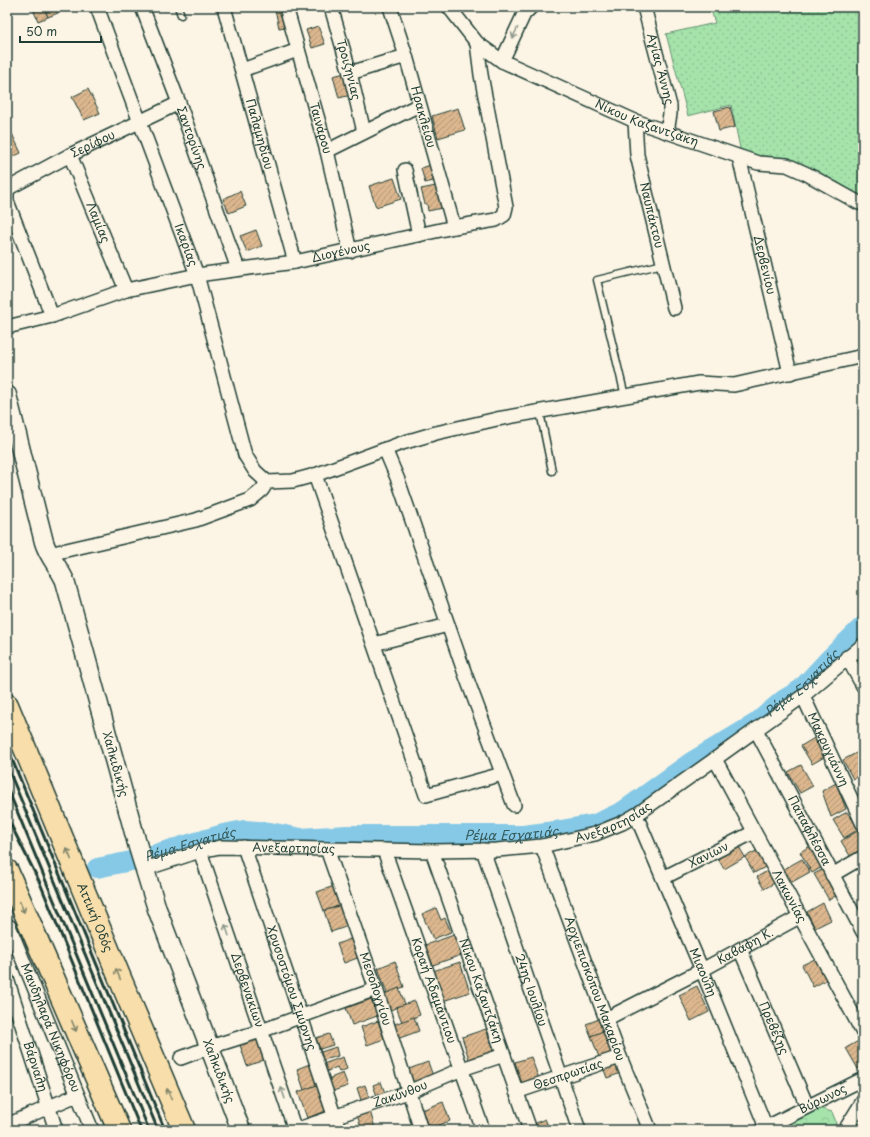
<svg xmlns="http://www.w3.org/2000/svg" width="870" height="1137" viewBox="0 0 870 1137" font-family="'Playpen Sans',sans-serif">
<style>
.grass{fill:url(#grass-dots);stroke:#629070}
.park{fill:url(#park-crowns);stroke:#629070}
.lines{fill:none;stroke-linecap:round;stroke-linejoin:round}
.river{stroke:#86c9e7;stroke-width:20}
.building{fill:url(#building-hatch);stroke:#1f3d34}
.lane-casing{stroke:#1f3d34;stroke-width:9}
.street-casing{stroke:#1f3d34;stroke-width:16}
.secondary-casing{stroke:#1f3d34;stroke-width:21}
.highway-casing{stroke:#1f3d34;stroke-width:25}
.lane{stroke:#fcf5e5;stroke-width:6}
.street{stroke:#fcf5e5;stroke-width:13}
.secondary{stroke:#fcf5e5;stroke-width:18}
.highway{stroke:#f8deab;stroke-width:22}
.rail{stroke:#1f3d34;stroke-width:3}
.oneway{stroke:#8e998c}
.oneway2{stroke:#81856a}
.labels{text-anchor:middle;stroke-width:4;stroke-linejoin:round;paint-order:stroke}
.street-label{font-size:12px;fill:#1f3d34;stroke:#fcf5e5}
.water-label{font-size:13px;font-style:italic;fill:#345958;stroke:#fcf5e5}
</style>
<defs>
<pattern id="grass-dots" width="8" height="8" patternUnits="userSpaceOnUse"><rect width="8" height="8" fill="#a5e3ab"/><path d="M2 2h.1M6 6h.1" fill="none" stroke="#8ec494" stroke-width="1.8" stroke-linecap="round"/></pattern>
<pattern id="park-crowns" width="20" height="18" patternUnits="userSpaceOnUse"><rect width="20" height="18" fill="#a5e3ab"/><path d="M2 6a3 3 0 1 1 6 0M12 15a3 3 0 1 1 6 0" fill="none" stroke="#8ec494"/></pattern>
<pattern id="building-hatch" width="6" height="6" patternUnits="userSpaceOnUse"><rect width="6" height="6" fill="#dcb78e"/><path d="M-1 1l2-2M0 6l6-6M5 7l2-2" fill="none" stroke="#b29675"/></pattern>
</defs>
<rect width="100%" height="100%" fill="#fcf5e5"/>
<filter id="ink" filterUnits="userSpaceOnUse"><feTurbulence type="fractalNoise" baseFrequency=".025" numOctaves="2"/><feDisplacementMap in="SourceGraphic" scale="8" xChannelSelector="R" yChannelSelector="G"/><feConvolveMatrix kernelMatrix="1 2 1 2 8 2 1 2 1" color-interpolation-filters="sRGB"/></filter>
<g filter="url(#ink)">
<path class="grass" d="M710,7H863V206L767,157L741,153L731,105L688,116L666,34L715,23Z"/>
<path class="park" d="M819,1108L832,1112L836,1122L834,1130H779Z"/>
<g class="lines">
<path class="river" id="s1" d="M97,868L131,861L223,834L244,830L270,832L301,838L347,835H523L555,831L595,824L623,811L691,762L756,723L783,700L801,689L827,661L863,626"/>
</g>
<g class="building">
<path d="M32,7H44L48,17L38,21Z"/>
<path d="M44,7H55L58,13L48,17Z"/>
<path d="M285,7L290,26L279,28L275,9Z"/>
<path d="M318,26L325,44L312,48L306,30Z"/>
<path d="M345,73L351,95L339,98L333,76Z"/>
<path d="M88,89L100,113L84,120L72,97Z"/>
<path d="M730,107L735,127L719,131L714,111Z"/>
<path d="M458,108L465,130L438,138L432,116Z"/>
<path d="M7,123L21,153L10,158L7,152Z"/>
<path d="M434,164L438,180L425,183L421,168Z"/>
<path d="M394,178L401,199L376,207L369,186Z"/>
<path d="M436,186L442,208L428,211L427,204H425L421,189Z"/>
<path d="M240,191L246,206L229,213L223,199Z"/>
<path d="M256,230L262,246L247,252L240,236Z"/>
<path d="M816,737L826,756L812,764L801,746Z"/>
<path d="M860,751L863,755V773L853,779L843,760Z"/>
<path d="M801,765L813,786L800,793L788,772Z"/>
<path d="M836,783L846,809L831,817L822,791Z"/>
<path d="M847,812L859,829L844,838L833,820Z"/>
<path d="M861,829L863,833V853L852,859L841,841Z"/>
<path d="M738,845L745,857L724,869L717,857Z"/>
<path d="M812,845L824,866L812,873L800,852Z"/>
<path d="M758,850L767,866L754,873L745,857Z"/>
<path d="M802,859L810,872L792,882L784,869Z"/>
<path d="M769,870L776,882L764,889L757,877Z"/>
<path d="M822,870L837,895L829,900L814,874Z"/>
<path d="M337,885L344,904L324,911L317,892Z"/>
<path d="M823,903L831,920L815,928L807,912Z"/>
<path d="M344,904L351,925L331,932L324,911Z"/>
<path d="M436,908L441,920L445,918L451,932L433,939L422,914Z"/>
<path d="M454,935L461,955L433,965L425,945Z"/>
<path d="M353,938L360,957L344,963L337,944Z"/>
<path d="M817,958L828,979L813,987L802,965Z"/>
<path d="M395,961L404,987L387,993L378,968Z"/>
<path d="M460,962L470,992L443,1001L433,971Z"/>
<path d="M697,986L709,1012L691,1021L679,995Z"/>
<path d="M399,988L405,1004L388,1011L382,995Z"/>
<path d="M374,998L380,1015L352,1025L346,1008Z"/>
<path d="M415,1001L420,1015L402,1022L396,1007Z"/>
<path d="M414,1017L419,1031L397,1039L392,1025Z"/>
<path d="M602,1018L606,1030L591,1036L586,1024Z"/>
<path d="M378,1021L384,1039L367,1045L361,1027Z"/>
<path d="M486,1029L493,1051L469,1059L462,1037Z"/>
<path d="M606,1030L615,1054L600,1060L591,1036Z"/>
<path d="M329,1034L333,1045L320,1049L316,1038Z"/>
<path d="M259,1035L267,1059L247,1066L239,1042Z"/>
<path d="M862,1039L863,1041V1066L858,1069L846,1048Z"/>
<path d="M336,1047L338,1056L323,1060L321,1052Z"/>
<path d="M343,1057L347,1069L339,1072L337,1067L325,1072L323,1064Z"/>
<path d="M531,1057L539,1079L522,1084L515,1062Z"/>
<path d="M428,1062L433,1076L410,1084L406,1070Z"/>
<path d="M312,1063L320,1084L304,1090L297,1069Z"/>
<path d="M617,1063L621,1073L607,1078L603,1067Z"/>
<path d="M343,1073L348,1086L333,1091L328,1079Z"/>
<path d="M381,1082L385,1093L377,1096L373,1085Z"/>
<path d="M320,1084L329,1110L307,1118L298,1092Z"/>
<path d="M365,1085L370,1100L362,1103L357,1088Z"/>
<path d="M443,1102L450,1121L429,1129L422,1110Z"/>
<path d="M370,1111L375,1128L370,1130H362L357,1115Z"/>
<path d="M545,1119L550,1130H537L534,1124Z"/>
</g>
<g class="lines">
<g class="lane-casing">
<g id="lane">
<path d="M178,7L181,15"/>
<path d="M625,396L597,280L663,264"/>
<path d="M540,412L552,471"/>
</g>
</g>
<g class="street-casing">
<g id="street">
<path id="s2" d="M97,7L197,275L245,455L255,471L267,482"/>
<path id="s3" d="M142,7L179,103L238,269"/>
<path id="s4" d="M224,7L295,262"/>
<path id="s5" d="M286,7L327,151L350,251"/>
<path id="s6" d="M331,7L350,73L364,132"/>
<path id="s7" d="M390,7L406,56L454,227"/>
<path id="s8" d="M449,7L477,43L502,61L635,121L758,163L787,165L807,174L859,203L863,204"/>
<path id="s9" d="M644,7L670,106V114L667,132"/>
<path d="M502,61L524,14L531,7"/>
<path d="M242,70L298,50"/>
<path d="M350,73L406,56"/>
<path id="s10" d="M635,121L637,155L674,308"/>
<path d="M327,151L419,105"/>
<path id="s11" d="M70,155L126,290"/>
<path id="s12" d="M739,157L790,373"/>
<path d="M405,170L419,235"/>
<path d="M7,188V201L52,316"/>
<path id="s13" d="M7,189L70,155L179,103"/>
<path id="s14" d="M7,327L52,316L126,290L197,275L295,262L454,227L496,220L504,215L506,207L481,75L477,43"/>
<path d="M385,449L398,480L464,671L514,805"/>
<path d="M315,475L426,795L502,774"/>
<path d="M49,554L196,520L250,500L262,490L267,482L293,481L315,475L402,443L436,433L497,419L699,383L734,385L863,356"/>
<path d="M374,644L448,625"/>
<path d="M847,657L863,686"/>
<path id="s15" d="M803,696L863,824"/>
<path id="s16" d="M756,730L863,932"/>
<path id="s17" d="M715,759L863,1033"/>
<path id="s18" d="M636,815L702,970L767,1130"/>
<path id="s19" d="M542,846L620,1057L650,1130"/>
<path id="s20" d="M244,847L339,1130"/>
<path id="s21" d="M327,849L376,989L421,1130"/>
<path id="s22" d="M384,850L483,1130"/>
<path id="s23" d="M483,850L579,1130"/>
<path id="s24" d="M200,851L295,1130L408,1092L462,1069L504,1055"/>
<path id="s25" d="M432,851L530,1130"/>
<path id="s26" d="M145,869L200,851L220,847L432,851L497,850L542,846L595,834L622,823L636,815L715,759L803,696L863,645"/>
<path d="M832,875L863,857"/>
<path id="s27" d="M663,878L754,832"/>
<path id="s28" d="M9,926L92,1130"/>
<path id="s29" d="M740,949L807,1106"/>
<path id="s30" d="M7,979L56,1130"/>
<path id="s31" d="M606,1019L702,970L799,917"/>
<path d="M181,1058L210,1047L261,1031L376,989"/>
<path id="s32" d="M516,1092L620,1057"/>
<path d="M7,1125L77,1095"/>
<path id="s33" d="M761,1130L863,1079"/>
<path d="M845,1130L863,1101"/>
</g>
</g>
<g class="secondary-casing">
<g id="secondary">
<path id="s34" d="M7,395L44,542C48,556 59,567 65,581L138,847L157,909L241,1130"/>
</g>
</g>
<g class="highway-casing">
<g id="highway">
<path id="s35" d="M7,705L119,976L184,1130"/>
<path d="M7,871L119,1130"/>
</g>
</g>
<use href="#lane" class="lane"/>
<use href="#street" class="street"/>
<use href="#secondary" class="secondary"/>
<use href="#highway" class="highway"/>
<g class="rail">
<path d="M7,747L165,1130"/>
<path d="M7,766L158,1130"/>
<path d="M7,787L149,1130"/>
<path d="M7,817L40,883L141,1130"/>
</g>
</g>
<defs><path id="oneway-shaft" d="M-6 0H5M1.5-3L5.5 0L1.5 3" fill="none" stroke-width="1.6" stroke-linecap="round" stroke-linejoin="round"/></defs>
<g class="oneway">
<use href="#oneway-shaft" transform="translate(515 33) rotate(116)"/>
<use href="#oneway-shaft" transform="translate(227 930) rotate(-109)"/>
<use href="#oneway-shaft" transform="translate(283 1093) rotate(-109)"/>
</g>
<g class="oneway2">
<use href="#oneway-shaft" transform="translate(69 854) rotate(-112)"/>
<use href="#oneway-shaft" transform="translate(22 907) rotate(67)"/>
<use href="#oneway-shaft" transform="translate(118 974) rotate(-113)"/>
<use href="#oneway-shaft" transform="translate(74 1026) rotate(67)"/>
<use href="#oneway-shaft" transform="translate(169 1094) rotate(-113)"/>
</g>
</g>
<g class="labels">
<g class="street-label">
<text dy="4" stroke="none"><textPath href="#s6" startOffset="65">Τροιζηνίας</textPath></text>
<text dy="4" stroke="none"><textPath href="#s9" startOffset="64">Αγίας Άννης</textPath></text>
<text dy="4" stroke="none"><textPath href="#s7" startOffset="115">Ηρακλείου</textPath></text>
<text dy="4" stroke="none"><textPath href="#s8" startOffset="234">Νίκου Καζαντζάκη</textPath></text>
<text dy="4" stroke="none"><textPath href="#s5" startOffset="126">Ταινάρου</textPath></text>
<text dy="4" stroke="none"><textPath href="#s4" startOffset="132">Παλαμηδίου</textPath></text>
<text dy="4" stroke="none"><textPath href="#s3" startOffset="140">Σαντορίνης</textPath></text>
<text dy="4" stroke="none"><textPath href="#s13" startOffset="97">Σερίφου</textPath></text>
<text dy="4" stroke="none"><textPath href="#s10" startOffset="96">Ναυπάκτου</textPath></text>
<text dy="4" stroke="none"><textPath href="#s11" startOffset="73">Λαμίας</textPath></text>
<text dy="4" stroke="none"><textPath href="#s2" startOffset="254">Ικαρίας</textPath></text>
<text dy="4" stroke="none"><textPath href="#s14" startOffset="343">Διογένους</textPath></text>
<text dy="4" stroke="none"><textPath href="#s12" startOffset="111">Δερβενίου</textPath></text>
<text dy="4" stroke="none"><textPath href="#s15" startOffset="59">Μακρυγιάννη</textPath></text>
<text dy="4" stroke="none"><textPath href="#s34" startOffset="386">Χαλκιδικής</textPath></text>
<text dy="4" stroke="none"><textPath href="#s26" startOffset="476">Ανεξαρτησίας</textPath></text>
<text dy="4" stroke="none"><textPath href="#s16" startOffset="114">Παπαφλέσσα</textPath></text>
<text dy="4" stroke="none"><textPath href="#s26" startOffset="152">Ανεξαρτησίας</textPath></text>
<text dy="4" stroke="none"><textPath href="#s27" startOffset="51">Χανίων</textPath></text>
<text dy="4" stroke="none"><textPath href="#s17" startOffset="156">Λακωνίας</textPath></text>
<text dy="4" stroke="none"><textPath href="#s35" startOffset="230">Αττική Οδός</textPath></text>
<text dy="4" stroke="none"><textPath href="#s31" startOffset="157">Καβάφη Κ.</textPath></text>
<text dy="4" stroke="none"><textPath href="#s18" startOffset="171">Μιαούλη</textPath></text>
<text dy="4" stroke="none"><textPath href="#s20" startOffset="149">Χρυσοστόμου Σμύρνης</textPath></text>
<text dy="4" stroke="none"><textPath href="#s19" startOffset="152">Αρχιεπισκόπου Μακαρίου</textPath></text>
<text dy="4" stroke="none"><textPath href="#s21" startOffset="148">Μεσολογγίου</textPath></text>
<text dy="4" stroke="none"><textPath href="#s22" startOffset="149">Κοραή Αδαμάντιου</textPath></text>
<text dy="4" stroke="none"><textPath href="#s25" startOffset="148">Νίκου Καζαντζάκη</textPath></text>
<text dy="4" stroke="none"><textPath href="#s23" startOffset="148">24ης Ιουλίου</textPath></text>
<text dy="4" stroke="none"><textPath href="#s24" startOffset="147">Δερβενακίων</textPath></text>
<text dy="4" stroke="none"><textPath href="#s28" startOffset="110">Μανδηλαρά Νικηφόρου</textPath></text>
<text dy="4" stroke="none"><textPath href="#s29" startOffset="86">Πρεβέζης</textPath></text>
<text dy="4" stroke="none"><textPath href="#s30" startOffset="92">Βάρναλη</textPath></text>
<text dy="4" stroke="none"><textPath href="#s34" startOffset="710">Χαλκιδικής</textPath></text>
<text dy="4" stroke="none"><textPath href="#s32" startOffset="55">Θεσπρωτίας</textPath></text>
<text dy="4" stroke="none"><textPath href="#s24" startOffset="406">Ζακύνθου</textPath></text>
<text dy="4" stroke="none"><textPath href="#s33" startOffset="69">Βύρωνος</textPath></text>
</g>
<g class="water-label">
<text dy="5" stroke="none"><textPath href="#s1" startOffset="756">Ρέμα Εσχατιάς</textPath></text>
<text dy="5" stroke="none"><textPath href="#s1" startOffset="420">Ρέμα Εσχατιάς</textPath></text>
<text dy="5" stroke="none"><textPath href="#s1" startOffset="96">Ρέμα Εσχατιάς</textPath></text>
</g>
</g>
<rect width="870" height="1137" fill="none" stroke="#fcf5e5" stroke-width="24"/>
<rect x="12" y="12" width="846" height="1113" fill="none" stroke="#1f3d34" stroke-width="1.5" filter="url(#ink)"/>
<path d="M20 36v6h81v-6" fill="none" stroke="#1f3d34" stroke-width="2"/>
<text x="26" y="36" font-size="12" fill="#1f3d34" stroke="#fcf5e5" stroke-width="3" paint-order="stroke">50 m</text>
</svg>
